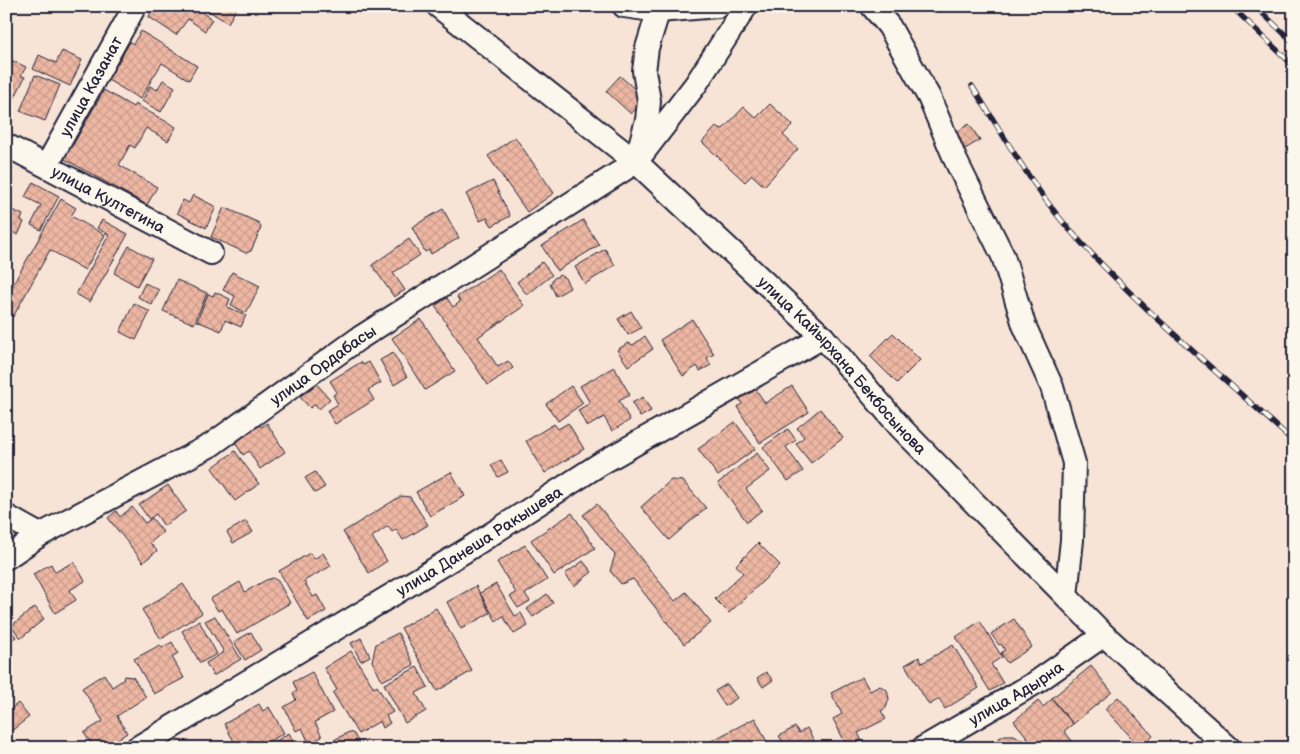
<svg xmlns="http://www.w3.org/2000/svg" width="1300" height="754" viewBox="0 0 1300 754" font-family="'Balsamiq Sans',sans-serif">
<style>
.building{fill:url(#building-cross-hatch);stroke:#22223b}
.lines{fill:none;stroke-linecap:round;stroke-linejoin:round}
.minor-casing{stroke:#22223b;stroke-width:26}
.minor{stroke:#fbf7ec;stroke-width:22}
.rail-casing{stroke:#22223b;stroke-width:5.5}
.rail{stroke:#fbf7ec;stroke-width:4;stroke-dasharray:11;stroke-linecap:butt}
.labels{text-anchor:middle;stroke-width:4.5;stroke-linejoin:round;paint-order:stroke}
.street-label{font-size:16px;fill:#22223b;stroke:#fbf7ec}
</style>
<defs>
<pattern id="building-cross-hatch" width="8" height="8" patternUnits="userSpaceOnUse" patternTransform="scale(1.25)"><rect width="8" height="8" fill="#eeb7a3"/><path d="M0 0l8 8M0 8l8-8" fill="none" stroke="#cc9d8d"/></pattern>
</defs>
<rect width="100%" height="100%" fill="#f7e4d6"/>
<filter id="ink" filterUnits="userSpaceOnUse"><feTurbulence type="fractalNoise" baseFrequency=".02" numOctaves="2"/><feDisplacementMap in="SourceGraphic" scale="10" xChannelSelector="R" yChannelSelector="G"/><feConvolveMatrix kernelMatrix="1 2 1 2 8 2 1 2 1" color-interpolation-filters="sRGB"/></filter>
<g filter="url(#ink)">
<g class="building">
<path d="M153,6H192L212,19L205,31L188,19L176,35L149,17Z"/>
<path d="M201,6H238L228,23Z"/>
<path d="M141,31L197,66L189,80L162,63L140,99L108,80L130,42L133,44Z"/>
<path d="M62,51L82,60L70,86L33,69L39,55L56,63Z"/>
<path d="M11,60L26,67L21,76L25,77L9,109L6,108V70Z"/>
<path d="M35,75L60,85L45,121L20,111Z"/>
<path d="M620,76L645,98L631,114L606,91Z"/>
<path d="M163,80L175,87L161,112L142,101L150,86L157,90Z"/>
<path d="M104,90L133,107L135,104L176,127L168,141L146,128L135,148L130,145L119,165L157,187L147,205L61,157L69,143L73,145Z"/>
<path d="M770,104L793,125L783,135L798,149L764,186L752,175L745,182L702,142L716,127L723,129L744,107L756,118Z"/>
<path d="M969,124L980,140L965,149L955,133Z"/>
<path d="M515,137L554,193L527,212L488,156Z"/>
<path d="M493,181L510,216L492,226L487,218L480,221L466,194Z"/>
<path d="M33,182L59,196L41,230L31,225L41,205L25,197Z"/>
<path d="M193,195L216,207L206,228L177,213L183,200L189,203Z"/>
<path d="M61,199L76,208L71,216L105,235L85,270L50,250L13,317L6,314V297Z"/>
<path d="M6,207L23,215L21,220L24,222L18,235L6,229Z"/>
<path d="M224,207L259,223L261,228L251,251L246,253L211,237Z"/>
<path d="M443,209L459,238L431,254L429,250L425,252L412,227Z"/>
<path d="M102,220L128,234L90,302L76,294L109,235L97,228Z"/>
<path d="M583,220L599,245L557,271L542,246Z"/>
<path d="M409,239L420,255L393,273L405,290L394,297L372,265Z"/>
<path d="M129,246L152,259L137,286L114,273Z"/>
<path d="M605,249L615,265L585,284L575,267Z"/>
<path d="M542,262L552,275L527,295L517,282Z"/>
<path d="M499,269L524,306L478,337L498,367L508,361L513,368L488,385L435,306L447,298L453,307L460,302L457,297Z"/>
<path d="M232,272L260,286L246,313L231,305L235,296L223,290Z"/>
<path d="M560,275L565,278L570,288L556,296L550,284L554,278Z"/>
<path d="M177,280L207,293L194,324L163,311Z"/>
<path d="M145,283L159,290L152,305L138,297Z"/>
<path d="M215,292L230,299L227,307L246,315L241,327L225,320L221,331L197,321L208,294L213,296Z"/>
<path d="M134,303L150,312L136,340L120,332Z"/>
<path d="M631,311L641,328L628,335L618,319Z"/>
<path d="M421,319L455,371L425,390L392,338Z"/>
<path d="M692,319L714,354L707,358L711,365L700,371L697,366L683,376L660,340Z"/>
<path d="M893,333L920,360L897,383L870,356Z"/>
<path d="M645,336L653,349L628,366L617,350L628,343L633,345Z"/>
<path d="M393,353L407,377L394,385L380,360Z"/>
<path d="M361,362L363,365L369,362L381,383L368,390L374,400L335,424L327,411L338,404L333,395L337,392L330,381Z"/>
<path d="M614,367L630,395L619,401L630,420L612,431L604,417L587,427L578,410L590,403L580,386Z"/>
<path d="M315,382L330,399L319,409L315,404L310,408L299,396Z"/>
<path d="M571,386L583,403L558,421L546,404Z"/>
<path d="M792,386L809,412L760,443L737,407L742,404L739,398L755,388L765,403Z"/>
<path d="M643,397L651,411L640,417L632,403Z"/>
<path d="M820,409L843,438L811,463L796,444L804,437L797,428Z"/>
<path d="M735,422L755,449L718,476L698,449Z"/>
<path d="M258,423L261,427L267,423L285,452L260,469L249,451L243,455L233,439Z"/>
<path d="M568,423L584,449L545,473L526,441L554,424L558,429Z"/>
<path d="M788,429L796,440L786,447L803,471L788,481L763,447Z"/>
<path d="M235,451L259,484L235,501L212,468Z"/>
<path d="M757,453L770,471L746,489L762,510L747,522L718,483Z"/>
<path d="M501,460L508,472L498,477L491,465Z"/>
<path d="M315,472L325,487L315,493L305,478Z"/>
<path d="M451,472L465,496L430,516L416,492Z"/>
<path d="M671,480L683,481L706,508L669,540L641,507Z"/>
<path d="M168,485L186,511L164,526L156,514L149,519L139,505Z"/>
<path d="M401,496L410,497L428,525L403,540L396,529L392,532L388,526L372,537L387,561L369,573L343,532Z"/>
<path d="M597,504L675,601L686,592L711,623L684,644L633,579L621,584L610,571L615,555L583,515Z"/>
<path d="M132,507L145,523L152,518L163,532L150,543L157,551L143,562L108,518L116,511L120,517Z"/>
<path d="M572,513L595,548L554,575L531,540Z"/>
<path d="M246,521L253,532L233,543L227,532Z"/>
<path d="M758,543L780,565L729,613L715,599L743,573L736,565Z"/>
<path d="M525,545L547,580L525,594L530,601L518,608L510,596L516,593L497,562Z"/>
<path d="M310,553L314,559L323,553L331,566L304,581L313,597L317,595L326,611L308,621L279,571Z"/>
<path d="M583,561L592,572L574,586L565,574Z"/>
<path d="M74,562L85,581L70,590L76,600L55,613L33,574L51,564L55,572Z"/>
<path d="M273,578L278,581L290,603L237,634L222,609L218,611L210,599L240,582L245,592L266,580Z"/>
<path d="M183,584L202,613L161,639L142,610Z"/>
<path d="M496,584L515,616L521,613L528,626L514,634L503,616L496,621L480,593Z"/>
<path d="M476,586L490,613L461,629L447,602Z"/>
<path d="M547,594L553,603L533,617L527,609Z"/>
<path d="M35,607L44,619L21,638L11,626Z"/>
<path d="M436,608L472,671L437,691L401,628Z"/>
<path d="M215,616L241,659L213,676L206,663L224,652L205,621Z"/>
<path d="M1014,619L1032,647L1007,663L1001,653L1005,650L1001,644L999,645L991,634Z"/>
<path d="M199,621L217,654L200,663L182,631Z"/>
<path d="M980,621L1002,657L991,664L1003,683L990,691L956,637Z"/>
<path d="M6,624L16,637L6,643Z"/>
<path d="M251,632L261,650L245,660L234,642Z"/>
<path d="M398,633L414,665L382,681L372,661L376,644Z"/>
<path d="M361,638L370,656L361,661L351,643Z"/>
<path d="M172,642L178,653L172,657L184,678L154,694L134,659L160,645L162,648Z"/>
<path d="M953,645L979,688L945,709L939,699L929,705L905,665L919,657L922,663Z"/>
<path d="M351,651L374,688L377,686L393,712L386,716L390,723L383,728L380,721L358,734L333,693L337,690L324,668Z"/>
<path d="M1091,666L1112,692L1073,724L1052,698Z"/>
<path d="M417,667L428,687L416,693L426,711L405,723L384,684Z"/>
<path d="M312,672L333,712L315,722L322,737L309,743L302,728L296,731L284,707L296,700L293,693L297,691L293,682Z"/>
<path d="M766,672L773,680L763,687L757,678Z"/>
<path d="M104,674L112,687L123,680L124,676L133,677L146,697L117,716L127,733L104,748H94L84,733L103,721L82,688Z"/>
<path d="M862,677L870,691L880,686L887,690L889,699L886,708L881,711L886,719L858,733L865,747L848,748L833,719L842,714L831,693Z"/>
<path d="M727,684L737,698L725,706L715,691Z"/>
<path d="M1118,697L1153,736L1141,748L1105,709Z"/>
<path d="M1052,699L1073,724L1064,731L1078,748H1036L1014,721L1038,701L1043,707Z"/>
<path d="M18,703L29,717L10,732L6,728V713Z"/>
<path d="M259,704L263,711L269,707L284,733L258,748H238L224,724Z"/>
<path d="M755,718L770,748H698Z"/>
<path d="M795,727L799,733L807,728L818,748H779L778,745L783,742L779,736Z"/>
<path d="M349,732L354,734L361,748H332L337,745L334,740Z"/>
<path d="M289,733L297,748H265Z"/>
<path d="M1005,735H1014L1023,740L1028,748H996L999,738Z"/>
<path d="M320,743L322,748H311Z"/>
</g>
<g class="lines">
<g class="minor-casing">
<g id="minor">
<path id="s1" d="M438,6L636,162L823,337L901,428L1104,635L1229,748"/>
<path d="M624,6L659,11L718,6"/>
<path d="M872,6L889,26L929,97L956,161L1003,256L1024,325L1052,387L1074,463L1072,540L1066,596"/>
<path id="s2" d="M6,145L211,253"/>
<path d="M638,153L647,120L649,101L644,71L647,48L660,6"/>
<path id="s3" d="M47,165L135,6"/>
<path d="M6,516L40,535"/>
<path id="s4" d="M6,558L40,535L211,445L358,339L636,162L696,84L746,6"/>
<path id="s5" d="M137,748L465,551L600,464L823,337"/>
<path id="s6" d="M923,748L1035,683L1104,635"/>
</g>
</g>
<use href="#minor" class="minor"/>
<g class="rail-casing">
<g id="rail">
<path d="M1231,6L1294,66"/>
<path d="M1255,6L1294,43"/>
<path d="M972,86C1003,134 1031,185 1068,228C1135,304 1219,373 1294,442"/>
</g>
</g>
<use href="#rail" class="rail"/>
</g>
</g>
<g class="labels">
<g class="street-label">
<text dy="6" stroke="none"><textPath href="#s3" startOffset="90">улица Казанат</textPath></text>
<text dy="6" stroke="none"><textPath href="#s2" startOffset="116">улица Култегина</textPath></text>
<text dy="6" stroke="none"><textPath href="#s4" startOffset="372">улица Ордабасы</textPath></text>
<text dy="6" stroke="none"><textPath href="#s1" startOffset="542">улица Кайырхана Бекбосынова</textPath></text>
<text dy="6" stroke="none"><textPath href="#s5" startOffset="400">улица Данеша Ракышева</textPath></text>
<text dy="6" stroke="none"><textPath href="#s6" startOffset="108">улица Адырна</textPath></text>
</g>
</g>
<rect width="1300" height="754" fill="none" stroke="#fbf7ec" stroke-width="25"/>
<rect x="12" y="12" width="1275" height="729" fill="none" stroke="#22223b" stroke-width="2" filter="url(#ink)"/>
</svg>
